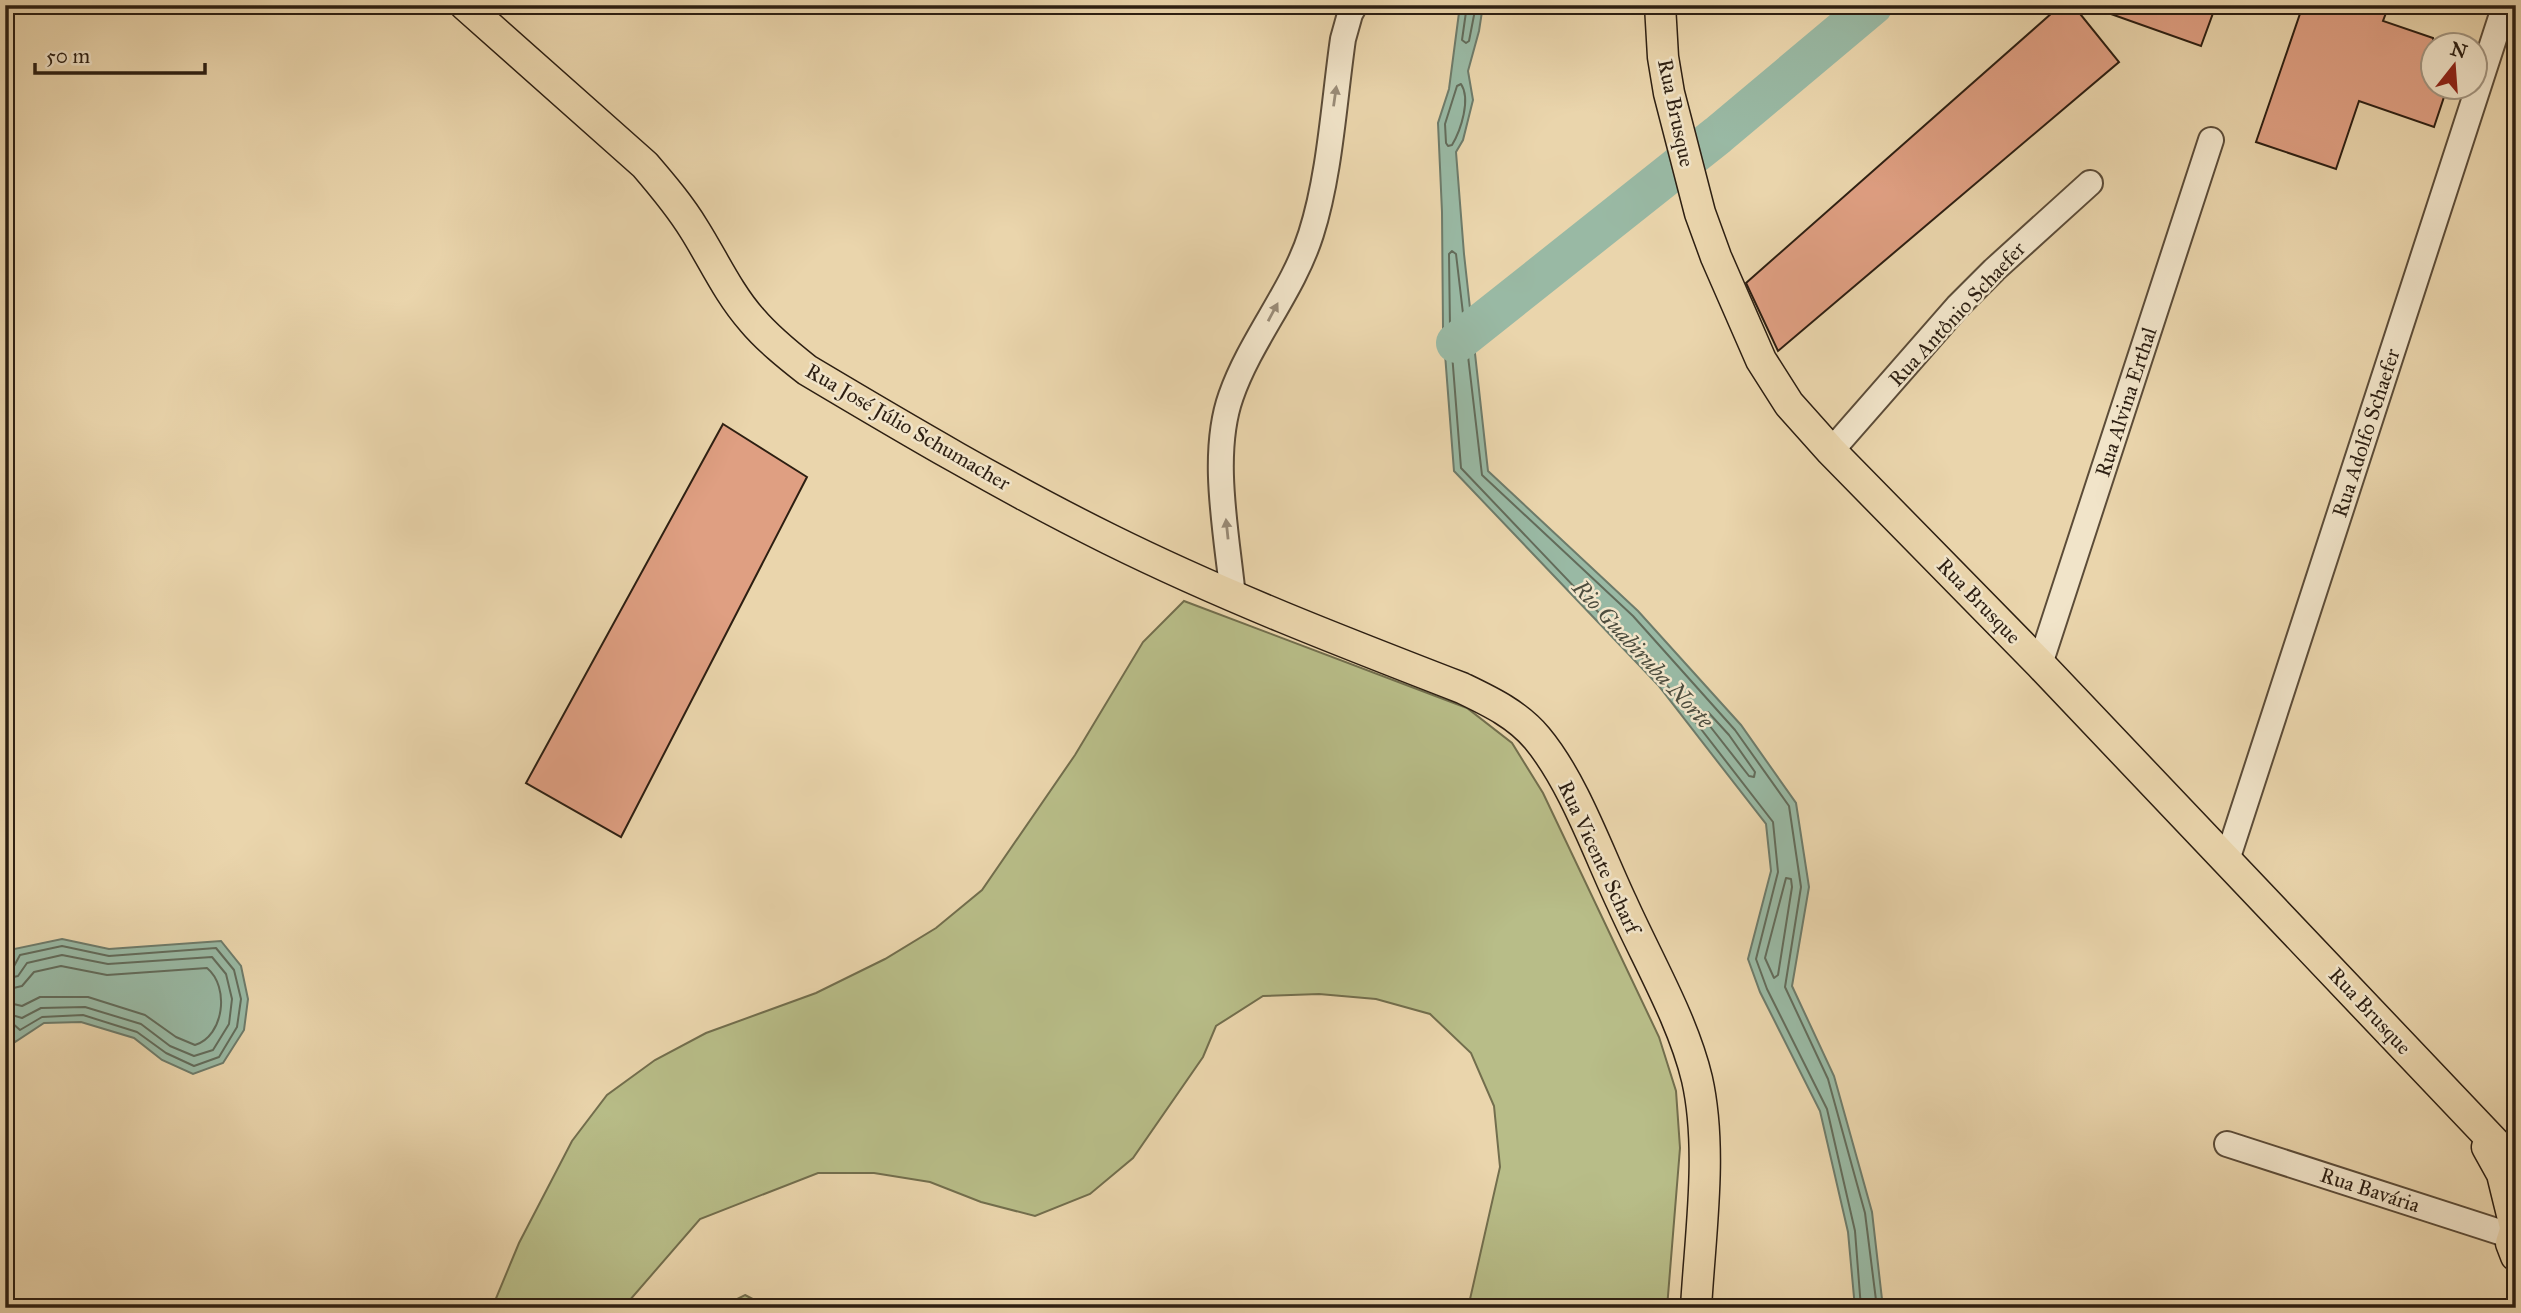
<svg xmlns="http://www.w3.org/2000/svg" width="2521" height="1313" viewBox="0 0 2521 1313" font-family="'IM FELL Great Primer',serif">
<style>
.green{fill:#b8bd88;stroke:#726e4d;stroke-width:2}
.water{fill:#99b9a4;stroke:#6e7b6a;stroke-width:2}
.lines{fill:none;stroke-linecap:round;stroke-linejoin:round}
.shore{stroke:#636c5b;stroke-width:2}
.river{stroke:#99b9a4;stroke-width:40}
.building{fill:#df9f82;stroke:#2d1f12;stroke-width:2}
.minor-casing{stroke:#5c4c38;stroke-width:28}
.major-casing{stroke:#2d1f12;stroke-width:33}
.minor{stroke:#f1e4c9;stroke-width:24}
.major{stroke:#ead5ac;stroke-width:30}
.oneway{fill:#998b77}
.labels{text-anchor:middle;stroke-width:5;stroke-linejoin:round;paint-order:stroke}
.street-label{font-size:21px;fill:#2d1f12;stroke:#f1e4c9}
.water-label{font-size:23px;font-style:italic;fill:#4d4d3e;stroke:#f1e4c9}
</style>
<rect width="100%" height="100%" fill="#ead5ac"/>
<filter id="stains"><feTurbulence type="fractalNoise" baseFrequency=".00286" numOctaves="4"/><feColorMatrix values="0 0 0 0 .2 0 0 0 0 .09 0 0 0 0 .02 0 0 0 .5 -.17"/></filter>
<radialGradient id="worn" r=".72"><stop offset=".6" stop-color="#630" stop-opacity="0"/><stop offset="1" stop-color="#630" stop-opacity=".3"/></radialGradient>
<g class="green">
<path d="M1184,601L1467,708L1512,743L1543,793L1659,1037L1676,1091L1680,1148L1667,1308H1468L1500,1167L1494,1106L1471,1053L1430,1014L1376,999L1319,994L1263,996L1216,1026L1203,1057L1133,1158L1090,1194L1035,1216L981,1202L930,1182L874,1173H818L700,1219L623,1308H492L519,1243L572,1141L607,1095L655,1060L706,1033L816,993L885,959L936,928L982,890L1075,755L1143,642Z"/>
<path d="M745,1295L770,1308H719Z"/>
</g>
<g class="water">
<path d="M1460,5H1483L1479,31L1468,71L1473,100L1463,140L1456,152L1464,254L1488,471L1638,611L1741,725L1796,803L1809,887L1792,986L1834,1076L1872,1212L1883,1308H1855L1848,1232L1820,1111L1760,992L1748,959L1771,871L1766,824L1658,685L1454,471L1443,328L1442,212L1438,123L1449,89Z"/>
<path d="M62,939L109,949L221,941L241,966L248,999L244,1030L223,1063L193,1074L162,1060L134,1038L81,1022L44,1023L15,1042L5,1023V972L14,949Z"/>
</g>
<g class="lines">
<g class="shore">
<path d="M1467,5L1462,40L1466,43L1469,41L1476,5"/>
<path d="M1461,84C1471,99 1461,130 1452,145L1448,146L1446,143L1445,124L1457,86Z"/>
<path d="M1703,712H1708L1729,735L1755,772L1754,777L1749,776L1702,716Z"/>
<path d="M1786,878L1791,879L1792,887L1778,975L1774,978L1765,958Z"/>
<path d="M5,971L13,968L20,955L62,946L109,956L216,948L234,970L241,999L237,1027L219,1057L194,1066L166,1053L137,1032L83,1015L42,1017L20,1030L11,1022L5,1021"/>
<path d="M5,979L18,976L27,963L62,955L108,964L212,957L226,974L232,999L229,1024L213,1050L194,1056L170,1046L141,1024L85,1007L41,1008L22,1018L5,1013"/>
<path d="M5,990L22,986L34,972L61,966L107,975L207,968C230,987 224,1036 195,1045L176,1037L145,1015L88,997H40L22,1006L5,1002"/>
<path d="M1861,1308L1855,1231L1827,1109L1767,989L1756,959L1778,872L1773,822L1663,680L1461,468L1450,328L1449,254L1452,251L1456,254L1482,475L1633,616L1735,730L1789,806L1801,887L1785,987L1828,1079L1865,1213L1877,1308"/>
</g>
<path class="river" d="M1456,343L1718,135L1873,5"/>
</g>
<g class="building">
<path d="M2061,5H2073L2119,62L1778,351L1746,283Z"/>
<path d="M2094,5H2216L2201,46L2094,8Z"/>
<path d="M2303,5H2389L2383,21L2433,38V88H2447L2434,127L2359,101L2336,169L2256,142Z"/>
<path d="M723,424L807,477L621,837L526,783Z"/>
</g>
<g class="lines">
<g class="minor-casing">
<g id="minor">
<path d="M1831,451L1958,306L1994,270L2090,183"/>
<path d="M1233,597C1227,535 1210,455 1231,396C1251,339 1293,291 1311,234C1330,175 1334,101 1343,39L1350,14L1355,5"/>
<path d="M2040,664L2211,140"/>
<path d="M2227,860L2505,5"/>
<path d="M2227,1144L2512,1236"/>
</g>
</g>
<g class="major-casing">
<g id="major">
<path d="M465,5L645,165C663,186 680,206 694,229C713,259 728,293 752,320C768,339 788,355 807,370C906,429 1006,488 1109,539C1224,596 1343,642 1462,688C1489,701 1517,714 1537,738C1573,781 1598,852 1622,903C1647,959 1683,1020 1697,1079C1713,1150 1700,1235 1696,1308"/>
<path d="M1660,5L1663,57L1669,93L1700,213L1716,257L1761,360L1789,404L1831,451L2040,664L2516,1165"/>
<path d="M2487,1147L2502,1174L2515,1227"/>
<path d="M2516,1227L2511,1243L2516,1256"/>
</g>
</g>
<use href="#minor" class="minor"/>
<use href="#major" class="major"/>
</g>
<defs><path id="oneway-solid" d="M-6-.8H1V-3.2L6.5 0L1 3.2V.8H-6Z" transform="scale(1.75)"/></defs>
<g class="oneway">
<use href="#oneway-solid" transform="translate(1335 96) rotate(-82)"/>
<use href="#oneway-solid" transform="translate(1273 312) rotate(-62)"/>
<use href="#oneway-solid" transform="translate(1227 529) rotate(-96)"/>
</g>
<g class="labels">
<g class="street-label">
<text transform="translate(1676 113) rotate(78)" y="7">Rua Brusque</text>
<text transform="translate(1957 314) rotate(-47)" y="7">Rua Antônio Schaefer</text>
<text transform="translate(2126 402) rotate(-72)" y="7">Rua Alvina Erthal</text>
<text transform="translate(908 427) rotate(30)" y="7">Rua José Júlio Schumacher</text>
<text transform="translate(2366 433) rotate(-72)" y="7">Rua Adolfo Schaefer</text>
<text transform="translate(1979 601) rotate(46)" y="7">Rua Brusque</text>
<text transform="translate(1599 857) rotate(65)" y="7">Rua Vicente Scharf</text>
<text transform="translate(2370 1011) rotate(47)" y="7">Rua Brusque</text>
<text transform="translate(2370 1190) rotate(18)" y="7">Rua Bavária</text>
</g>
<g class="water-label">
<text transform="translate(1643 654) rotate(47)" y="8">Rio Guabiruba Norte</text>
</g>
</g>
<rect width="2521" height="1313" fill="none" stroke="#ead5ac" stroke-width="28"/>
<rect x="7" y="7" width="2507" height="1299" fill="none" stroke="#2d1f12" stroke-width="3.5"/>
<rect x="14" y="14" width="2493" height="1285" fill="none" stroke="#2d1f12" stroke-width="2"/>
<g transform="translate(2454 66) rotate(17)"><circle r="33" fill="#f1e4c9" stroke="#a39580" stroke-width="2"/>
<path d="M0-5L12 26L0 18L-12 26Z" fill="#8f2418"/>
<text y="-10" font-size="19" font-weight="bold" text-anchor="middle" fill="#2d1f12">N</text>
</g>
<path d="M35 63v10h170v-10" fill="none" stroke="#2d1f12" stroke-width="3.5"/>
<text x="46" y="63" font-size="21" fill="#2d1f12" stroke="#f1e4c9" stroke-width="5" paint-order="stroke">50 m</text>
<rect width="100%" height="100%" filter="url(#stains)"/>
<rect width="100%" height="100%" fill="url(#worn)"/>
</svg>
